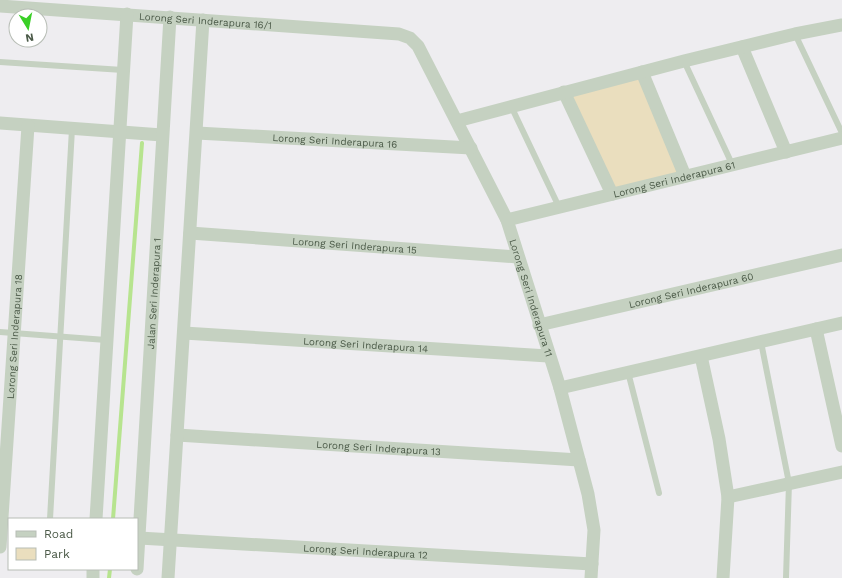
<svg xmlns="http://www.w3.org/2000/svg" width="842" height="578" viewBox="0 0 842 578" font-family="'Work Sans',sans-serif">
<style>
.green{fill:#eadebe}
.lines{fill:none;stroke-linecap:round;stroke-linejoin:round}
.stream{stroke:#b7e48f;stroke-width:4}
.lane{stroke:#c5d1c1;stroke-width:6}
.street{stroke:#c5d1c1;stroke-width:13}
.labels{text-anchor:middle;stroke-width:3.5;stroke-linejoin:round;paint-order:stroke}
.street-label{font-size:10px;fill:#4a5947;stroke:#fff}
</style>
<rect width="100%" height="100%" fill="#eeedf0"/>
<path class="green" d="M642,72L685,176L612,194L564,92Z"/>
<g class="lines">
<g class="stream">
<path d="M113,519L142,143"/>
<path d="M109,578L110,569"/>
</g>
<g class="lane">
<path d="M795,34L842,133"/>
<path d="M684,61L732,164"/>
<path d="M0,62L123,70"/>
<path d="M511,106L559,207"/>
<path d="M0,332L106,340"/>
<path d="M761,342L789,483L786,578"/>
<path d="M628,372L659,493"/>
<path d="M50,519L72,129"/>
</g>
<g class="street">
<path id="s1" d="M0,6L399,34L410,38L418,46L507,220L560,388L588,494L594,530L591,578"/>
<path d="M742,47L786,152"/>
<path d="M642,72L685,176"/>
<path d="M564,92L612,194"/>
<path d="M457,121L684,61L795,34L842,25"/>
<path d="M0,123L162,135"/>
<path id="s2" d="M197,133L471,148"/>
<path id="s3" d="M507,220L842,138"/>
<path id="s4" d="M190,233L518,257"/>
<path id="s5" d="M539,325L842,255"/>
<path d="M816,329L842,446"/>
<path id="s6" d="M184,333L548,356"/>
<path d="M701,356L719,439L728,497L723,578"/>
<path d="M560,388L842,323"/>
<path id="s7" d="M177,435L579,460"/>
<path d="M728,497L842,472"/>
<path d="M96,519L127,14"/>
<path id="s8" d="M139,538L592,564"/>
<path id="s9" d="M0,547L28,126"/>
<path id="s10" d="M137,569L170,17"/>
<path d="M93,578V569"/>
<path d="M168,578L203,20"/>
</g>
</g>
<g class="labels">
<g class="street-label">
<text dy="4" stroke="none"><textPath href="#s1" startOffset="206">Lorong Seri Inderapura 16/1</textPath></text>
<text dy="4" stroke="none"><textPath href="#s2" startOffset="138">Lorong Seri Inderapura 16</textPath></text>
<text dy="4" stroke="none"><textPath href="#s3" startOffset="172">Lorong Seri Inderapura 61</textPath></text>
<text dy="4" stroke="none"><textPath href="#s4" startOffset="165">Lorong Seri Inderapura 15</textPath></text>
<text dy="4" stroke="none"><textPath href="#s5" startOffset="156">Lorong Seri Inderapura 60</textPath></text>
<text dy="4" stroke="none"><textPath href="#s10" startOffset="276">Jalan Seri Inderapura 1</textPath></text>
<text dy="4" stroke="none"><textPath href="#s1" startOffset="700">Lorong Seri Inderapura 11</textPath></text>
<text dy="4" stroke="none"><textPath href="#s9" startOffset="211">Lorong Seri Inderapura 18</textPath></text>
<text dy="4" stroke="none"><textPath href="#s6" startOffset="182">Lorong Seri Inderapura 14</textPath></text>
<text dy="4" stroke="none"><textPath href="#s7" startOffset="202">Lorong Seri Inderapura 13</textPath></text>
<text dy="4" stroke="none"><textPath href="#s8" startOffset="227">Lorong Seri Inderapura 12</textPath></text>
</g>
</g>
<rect x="8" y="518" width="130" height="52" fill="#ffffff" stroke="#b7bdb5"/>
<rect x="16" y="531" width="20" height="6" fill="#c5d1c1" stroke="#b7bdb5"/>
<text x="44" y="538" font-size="12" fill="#4a5947">Road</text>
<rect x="16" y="548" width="20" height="12" fill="#eadebe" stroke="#b7bdb5"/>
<text x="44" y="558" font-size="12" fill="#4a5947">Park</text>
<g transform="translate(28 28) rotate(170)"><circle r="19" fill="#ffffff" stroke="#b7bdb5"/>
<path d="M0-3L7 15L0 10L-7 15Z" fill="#3acf27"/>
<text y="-6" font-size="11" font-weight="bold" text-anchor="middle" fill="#4a5947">N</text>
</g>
</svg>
